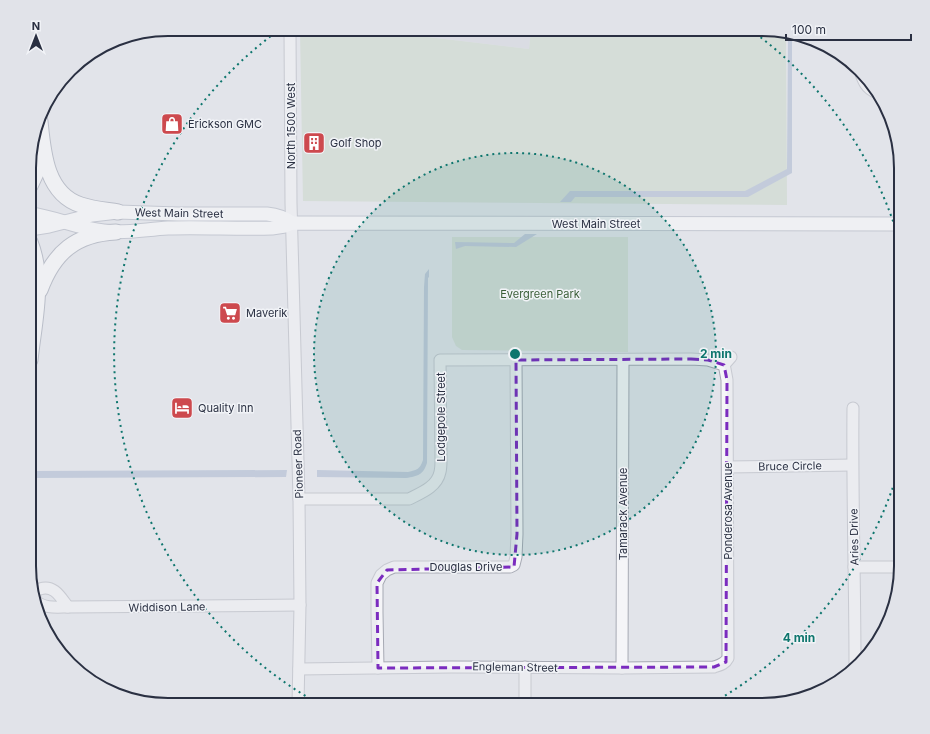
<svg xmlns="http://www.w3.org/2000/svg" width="930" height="734" viewBox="0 0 930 734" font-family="Inter,sans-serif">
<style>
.built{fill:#d0d3dc}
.green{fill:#c5d4c3}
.water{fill:#9daeca}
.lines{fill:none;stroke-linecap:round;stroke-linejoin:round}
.minor-casing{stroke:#a7aab4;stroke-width:13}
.major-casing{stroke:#a1a7b6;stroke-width:15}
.highway-casing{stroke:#8990a1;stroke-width:17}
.minor{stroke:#f5f5f8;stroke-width:11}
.major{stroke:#fff;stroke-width:13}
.highway{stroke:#fff;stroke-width:15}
.marked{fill:none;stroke:#7b2cbf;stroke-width:3;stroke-dasharray:8 5;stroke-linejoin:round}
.ring{fill:none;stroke:#0f766e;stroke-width:2;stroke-dasharray:2 4}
.labels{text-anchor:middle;stroke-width:3;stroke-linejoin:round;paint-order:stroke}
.poi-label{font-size:11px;fill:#2a3042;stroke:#f1f3f7;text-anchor:start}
.street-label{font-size:11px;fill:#2a3042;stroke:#f1f3f7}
.park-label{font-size:11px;fill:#3a5e37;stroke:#f1f3f7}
.rim{fill:none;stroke:#2a3042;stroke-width:2}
.centre{fill:#0f766e;stroke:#f1f3f7;stroke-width:2}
.ring-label{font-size:12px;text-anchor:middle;font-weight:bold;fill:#0f766e;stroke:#f1f3f7;stroke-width:3;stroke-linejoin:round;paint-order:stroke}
</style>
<rect width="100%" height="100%" fill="#e2e4ea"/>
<path class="built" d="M360,29H531L529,49Z"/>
<g class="green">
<path d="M300,29H360L529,49L531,29H770L786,33L787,205L303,201Z"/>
<path d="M452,237H628V352L462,350L456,346L452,337Z"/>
</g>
<g class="water">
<path d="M788,33L792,34V173L748,197H575L571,202H560L570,191H745L787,169Z"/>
<path d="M525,234H537L516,247L465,246L456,249L455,242L514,243Z"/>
<path d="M429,269V277L428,278L427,463C423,475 418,476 406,478L317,477V470L408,472C417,470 420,469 423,460L424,287L425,274Z"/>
<path d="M287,470L286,477L32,478V471Z"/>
</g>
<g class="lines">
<g class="minor-casing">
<g id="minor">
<path d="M290,29L291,203L299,499L300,605L298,705"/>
<path d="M860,71C863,80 866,89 876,92"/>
<path d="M724,365L731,357"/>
<path d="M853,408C852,494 855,580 855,666"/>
<path d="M728,467L852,465"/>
<path d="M299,499H409C421,493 437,487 440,472C441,468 441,463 441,459L440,360L691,359L708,360L724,365"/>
<path d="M854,567H901"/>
<path d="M35,596C35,592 36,590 40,589C54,584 61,598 68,607C58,607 44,609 36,601"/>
<path d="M68,607L300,605"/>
<path d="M525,667V705"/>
<path d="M378,668L377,613V583L381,575L387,570L394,567H510L514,565L516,557L517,534L516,360"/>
<path d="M622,668L623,360"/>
<path d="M299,669L451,667L622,668L714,667C720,665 725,664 728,658L727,380L725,369L724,365"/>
</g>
</g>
<g class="major-casing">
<g id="major">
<path d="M30,214C56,217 79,229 104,231C125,234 147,229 168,228C203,227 237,229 272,228L285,226L292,223L901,224"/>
<path d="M30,229L49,226L92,215L118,212L178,214H267C277,215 284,217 292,223"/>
</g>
</g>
<g class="highway-casing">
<g id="highway">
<path d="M40,121C43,152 46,194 81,205C93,209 106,210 118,212"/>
<path d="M30,186L37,171L41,151"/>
<path d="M40,290C54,252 76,234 116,232"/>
<path d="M30,360C34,322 45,279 30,242"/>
</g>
</g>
<use href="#minor" class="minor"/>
<use href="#major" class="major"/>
<use href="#highway" class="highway"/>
</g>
<path d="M0 0H930V734H0ZM691,359L708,360L724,365L727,380L726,662L714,667L378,668L377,583L387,570L514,567L517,534L516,360Z" fill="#e2e4ea" fill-opacity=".55" fill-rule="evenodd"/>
<path class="marked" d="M691,359L708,360L724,365L727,380L726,662L714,667L378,668L377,583L387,570L514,567L517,534L516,360Z"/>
<circle cx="515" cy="354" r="201" fill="#0f766e" fill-opacity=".12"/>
<g class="ring">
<circle cx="515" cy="354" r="201"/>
<path d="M900 465A401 401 0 0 1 709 705M321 705A401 401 0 0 1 279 30M751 30A401 401 0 0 1 900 243"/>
</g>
<defs>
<g id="shop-square" transform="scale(1.15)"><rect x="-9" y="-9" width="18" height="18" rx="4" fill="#cd494e" stroke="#f1f3f7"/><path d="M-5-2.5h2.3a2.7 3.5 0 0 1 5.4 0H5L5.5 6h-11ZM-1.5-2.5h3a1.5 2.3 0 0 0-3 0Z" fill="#fff"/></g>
<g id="building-square" transform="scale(1.15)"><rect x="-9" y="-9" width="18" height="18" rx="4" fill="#cd494e" stroke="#f1f3f7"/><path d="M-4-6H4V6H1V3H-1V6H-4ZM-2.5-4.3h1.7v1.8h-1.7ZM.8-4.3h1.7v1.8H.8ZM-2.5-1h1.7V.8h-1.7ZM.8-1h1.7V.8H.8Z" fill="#fff"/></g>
<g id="supermarket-square" transform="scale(1.15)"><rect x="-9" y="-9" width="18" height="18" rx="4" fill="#cd494e" stroke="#f1f3f7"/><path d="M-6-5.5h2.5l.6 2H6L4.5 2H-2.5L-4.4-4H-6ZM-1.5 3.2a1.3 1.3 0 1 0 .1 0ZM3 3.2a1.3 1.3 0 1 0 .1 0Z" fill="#fff"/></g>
<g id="hotel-square" transform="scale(1.15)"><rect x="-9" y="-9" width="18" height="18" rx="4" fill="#cd494e" stroke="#f1f3f7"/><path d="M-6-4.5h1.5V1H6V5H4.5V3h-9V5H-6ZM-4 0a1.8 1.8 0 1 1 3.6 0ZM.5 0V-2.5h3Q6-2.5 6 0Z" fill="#fff"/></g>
</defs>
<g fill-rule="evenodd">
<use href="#shop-square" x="172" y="124"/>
<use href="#building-square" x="314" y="143"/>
<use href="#supermarket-square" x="230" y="313"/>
<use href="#hotel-square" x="182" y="408"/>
</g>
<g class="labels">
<g class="poi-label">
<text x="188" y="128">Erickson GMC</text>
<text x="330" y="147">Golf Shop</text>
<text x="246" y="317">Maverik</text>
<text x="198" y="412">Quality Inn</text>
</g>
<g class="street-label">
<text transform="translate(291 126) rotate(-90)" y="4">North 1500 West</text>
<text transform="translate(179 213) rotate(1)" y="4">West Main Street</text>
<text x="596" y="228">West Main Street</text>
<text transform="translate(441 417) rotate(-90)" y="4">Lodgepole Street</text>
<text transform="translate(298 464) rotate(-92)" y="4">Pioneer Road</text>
<text transform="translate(790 466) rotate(-1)" y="4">Bruce Circle</text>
<text transform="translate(728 511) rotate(-90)" y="4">Ponderosa Avenue</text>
<text transform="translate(623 514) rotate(-90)" y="4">Tamarack Avenue</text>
<text transform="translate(854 537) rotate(-91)" y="4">Aries Drive</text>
<text x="466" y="571">Douglas Drive</text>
<text transform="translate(167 607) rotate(-1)" y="4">Widdison Lane</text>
<text transform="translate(515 667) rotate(1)" y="4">Engleman Street</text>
</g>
<g class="park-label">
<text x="540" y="298">Evergreen Park</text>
</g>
</g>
<path d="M0 0H930V734H0ZM168 36H762A132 132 0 0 1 894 168V566A132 132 0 0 1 762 698H168A132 132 0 0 1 36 566V168A132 132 0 0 1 168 36Z" fill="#e1e3e9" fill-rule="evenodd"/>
<path class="rim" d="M168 36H762A132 132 0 0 1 894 168V566A132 132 0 0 1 762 698H168A132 132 0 0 1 36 566V168A132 132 0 0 1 168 36Z"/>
<circle cx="515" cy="354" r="6" class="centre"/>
<g class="ring-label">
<text x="716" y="358">2 min</text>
<text x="799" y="642">4 min</text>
</g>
<g transform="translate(36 36)" stroke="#f1f3f7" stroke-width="3" paint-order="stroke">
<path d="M0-3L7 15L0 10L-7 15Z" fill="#2a3042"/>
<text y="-6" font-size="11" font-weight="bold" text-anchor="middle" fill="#2a3042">N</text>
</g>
<path d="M786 34v6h125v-6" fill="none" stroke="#2a3042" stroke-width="2"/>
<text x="792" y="34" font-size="12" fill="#2a3042" stroke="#f1f3f7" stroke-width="3" paint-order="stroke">100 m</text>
</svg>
